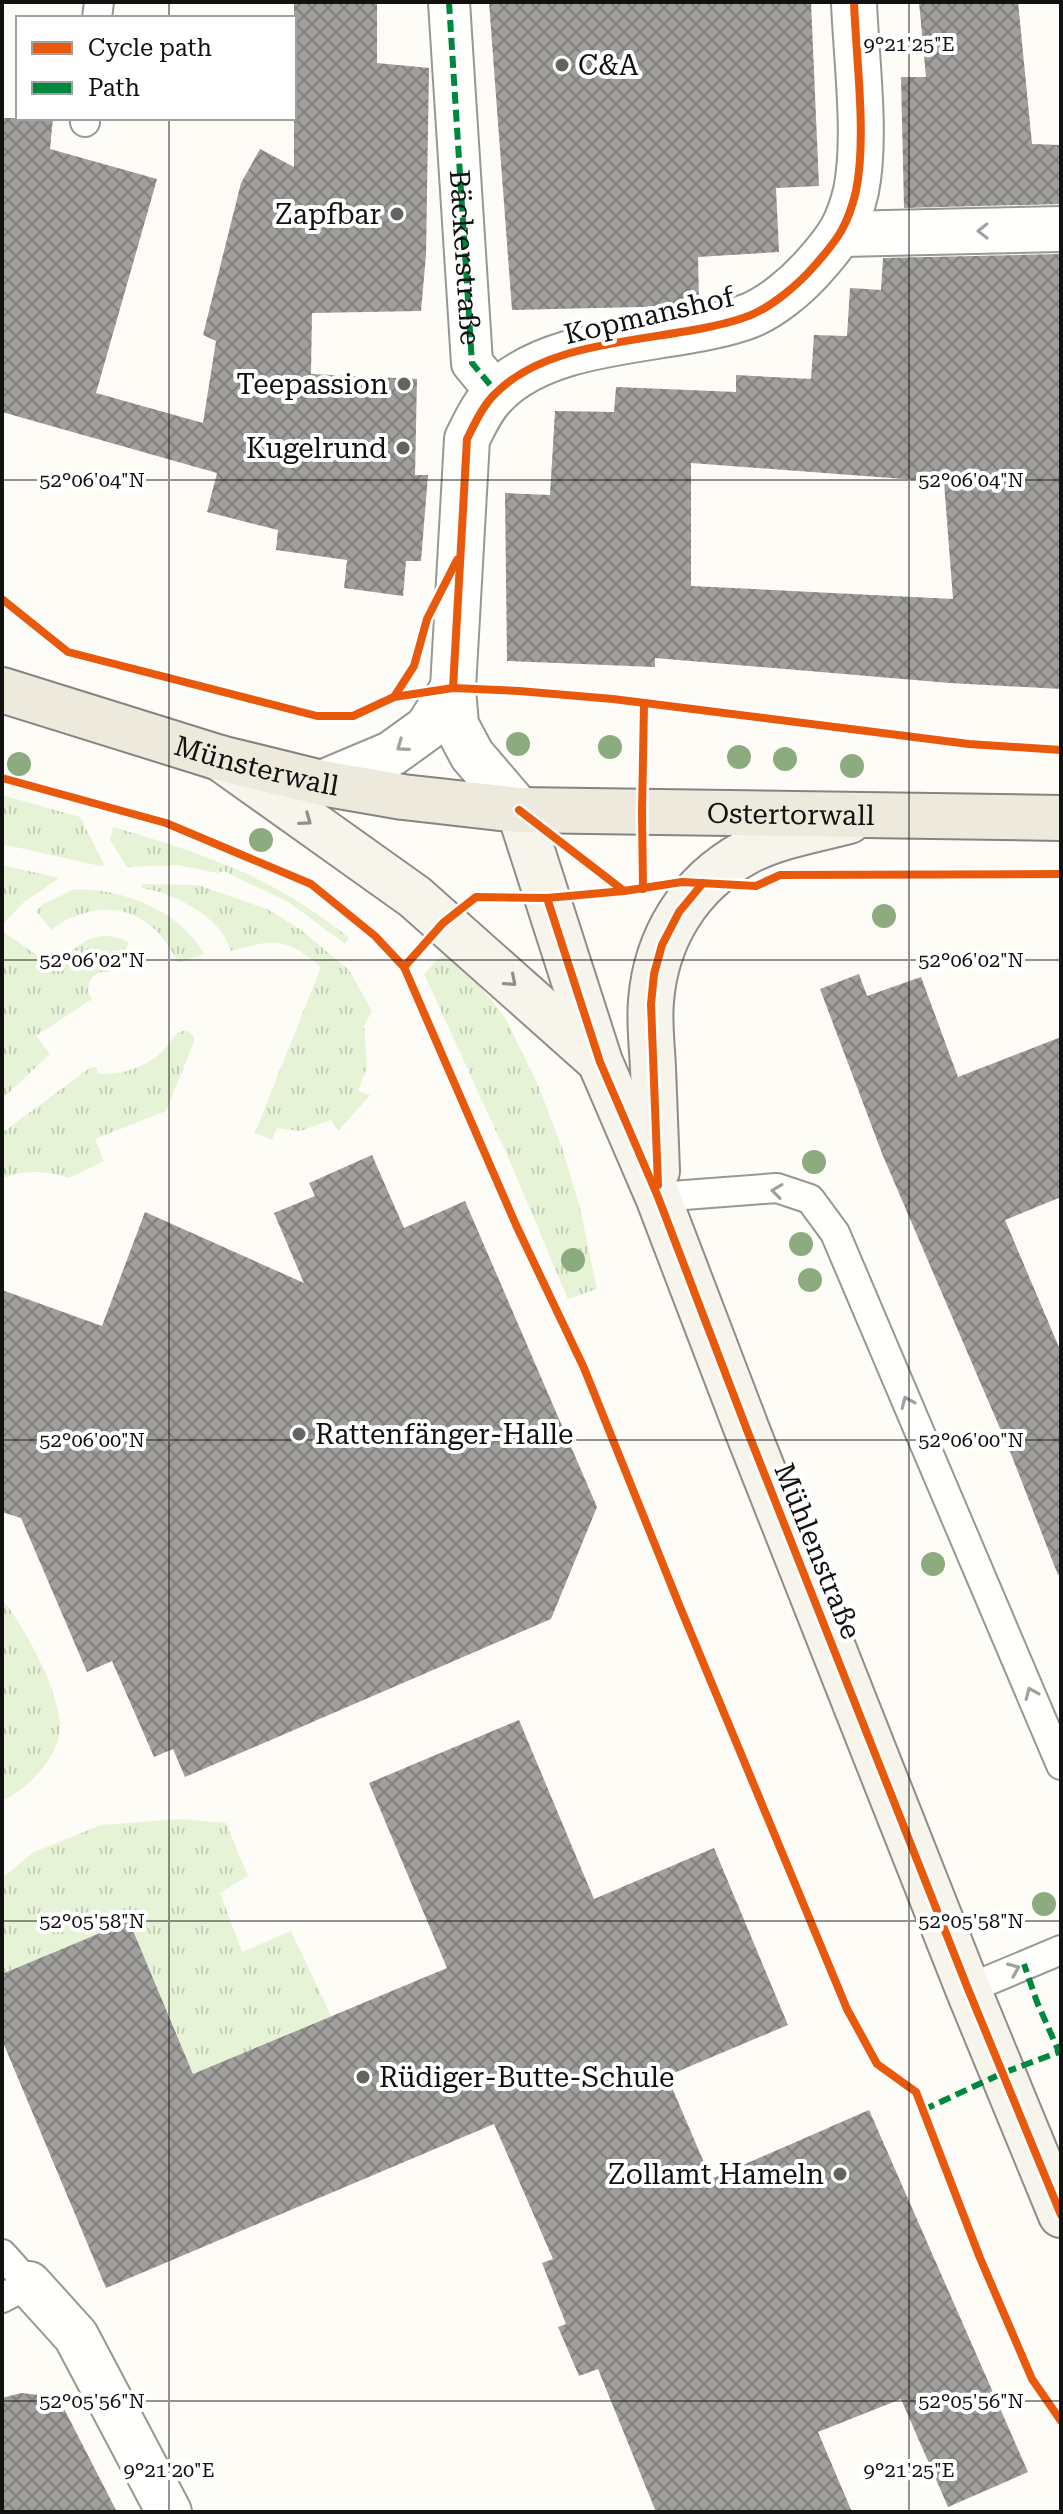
<svg xmlns="http://www.w3.org/2000/svg" width="1063" height="2514" viewBox="0 0 1063 2514" font-family="'Roboto Serif',serif">
<style>
.grass{fill:url(#grass-tufts)}
.building{fill:url(#building-cross-hatch);fill-rule:evenodd}
.lines{fill:none;stroke-linecap:round;stroke-linejoin:round}
.service-casing{stroke:#979795;stroke-width:32}
.pedestrian-casing{stroke:#979795;stroke-width:44}
.minor-casing{stroke:#979795;stroke-width:48}
.secondary-casing{stroke:#8e8d8b;stroke-width:48}
.primary-casing{stroke:#858482;stroke-width:48}
.service{stroke:#fffffe;stroke-width:28}
.pedestrian{stroke:#fffffe;stroke-width:40}
.minor{stroke:#fffffe;stroke-width:44}
.secondary{stroke:#f6f4eb;stroke-width:44}
.primary{stroke:#ede9dc;stroke-width:44}
.quiet{stroke:#00873e;stroke-width:6;stroke-dasharray:12 6;stroke-linecap:butt}
.cycleway-casing{stroke:#fff;stroke-width:13}
.cycleway{stroke:#e8590c;stroke-width:8}
.tree{fill:#8cac80}
.oneway{stroke:#a0a09f}
.oneway2{stroke:#8f8e89}
.ticks{fill:none;stroke:#111;stroke-width:2;stroke-opacity:0.45}
.poi-dot{fill:#646362;stroke:#fff;stroke-width:3}
.labels{text-anchor:middle;stroke-width:8;stroke-linejoin:round;paint-order:stroke}
.poi-label{font-size:28px;fill:#111;stroke:#fff;text-anchor:end}
.street-label{font-size:28px;fill:#111;stroke:#fff}
.ticks-label{font-size:20px;text-anchor:middle;fill:#111;stroke:#fff;stroke-width:8;stroke-linejoin:round;paint-order:stroke}
</style>
<defs>
<pattern id="grass-tufts" width="24" height="20" patternUnits="userSpaceOnUse" patternTransform="scale(2)"><rect width="24" height="20" fill="#e7f3d7"/><path d="M3 7l-1-3M5 7V3M7 7l1-3M15 17l-1-3M17 17v-4M19 17l1-3" fill="none" stroke="#c5cfb8"/></pattern>
<pattern id="building-cross-hatch" width="8" height="8" patternUnits="userSpaceOnUse" patternTransform="scale(2)"><rect width="8" height="8" fill="#a19f9c"/><path d="M0 0l8 8M0 8l8-8" fill="none" stroke="#82807e"/></pattern>
</defs>
<rect width="100%" height="100%" fill="#fdfcf7"/>
<g class="grass">
<path d="M2,795L80,817L104,864L102,866L96,865L2,844Z"/>
<path d="M113,827C203,853 276,878 349,938L345,944L290,903L224,871L217,873L178,865L127,867L110,840Z"/>
<path d="M2,865L59,878L24,902L2,925Z"/>
<path d="M142,884L198,885L267,909L301,930L349,970L372,1011L364,1026L367,1067L358,1091L370,1095L338,1131L331,1120L300,1131L277,1128L272,1140L255,1133L321,967C285,937 274,939 231,951C228,945 226,938 222,933C206,910 169,892 142,888Z"/>
<path d="M75,889C123,889 180,910 204,954L178,963C152,906 102,895 51,929L36,911L43,904Z"/>
<path d="M2,931L54,967C75,945 98,925 129,943L110,972C95,970 89,978 88,992L92,999L36,1036L50,1054L2,1099Z"/>
<path d="M450,951L505,1017L538,1085L562,1148L579,1204L597,1289L568,1299L507,1155L424,974L437,960Z"/>
<path d="M186,1030L194,1036V1042L166,1111L95,1139L104,1161L69,1178C46,1171 25,1169 2,1179V1133L91,1067H97V1073C118,1077 147,1067 163,1051C172,1042 173,1033 186,1030Z"/>
<path d="M2,1600C24,1624 59,1691 60,1725C61,1755 28,1789 2,1801Z"/>
<path d="M181,1819L226,1823L248,1876L220,1893L242,1952L291,1931L331,2016L260,2046L216,2128L129,1921L2,1974V1878L34,1852L101,1825Z"/>
</g>
<g class="building">
<path d="M294,2H377V63L429,68L426,255L421,311L312,313L311,374L417,379L415,475H428L421,561H406L403,596L344,588L347,560L276,550L278,530L207,512L217,473L2,412V118H53L50,149L157,179L96,393L203,423L216,341L203,335L241,183L260,149L294,167Z"/>
<path d="M489,2H811L819,186L776,188L779,252L698,257L699,303L683,306L512,310Z"/>
<path d="M919,2H1018L1032,144L1061,145V204L904,208L901,77H926Z"/>
<path d="M1061,254V689L950,683L655,658V667L507,661L505,493L550,495L555,411L614,412L616,387L736,392V375L811,379L814,335L847,336L850,288L881,290L883,258ZM691,463L944,482L953,599L691,586Z"/>
<path d="M859,974L867,996L921,977L958,1077L1061,1037V1197L1005,1220L1061,1352V1574L1058,1575L1011,1454L883,1156L820,989Z"/>
<path d="M372,1155L404,1228L465,1201L597,1507L551,1619L185,1777L173,1749L154,1757L112,1661L87,1672L21,1518L2,1512V1290L102,1326L145,1212L304,1283L274,1213L315,1196L309,1183Z"/>
<path d="M519,1720L594,1899L714,1848L788,2025L667,2076L711,2179L869,2110L1028,2472L948,2507L901,2399L818,2432L852,2512H656L598,2369L579,2376L558,2327L566,2324L542,2263L553,2259L494,2124L106,2288L2,2040V1974L129,1921L193,2074L447,1968L369,1783Z"/>
<path d="M21,2393L58,2397L117,2512H2V2398Z"/>
</g>
<g class="lines">
<g class="service-casing">
<g id="service">
<path d="M97,18L99,2"/>
<path d="M85,122V118"/>
<path d="M658,1197L777,1188L810,1199L835,1233L1061,1765"/>
<path d="M968,1989L1061,1950"/>
<path d="M2,2254L29,2284L2,2298"/>
</g>
</g>
<g class="pedestrian-casing">
<path id="pedestrian" d="M449,2L472,363L496,392"/>
</g>
<g class="minor-casing">
<g id="minor">
<path d="M842,234L1061,229"/>
<path d="M322,783L391,754L427,728L453,688"/>
<path d="M519,810L472,755L456,725L453,688L467,439C475,423 483,405 496,393C553,335 669,343 743,318C769,310 799,284 816,264C838,239 848,225 856,191C867,137 856,58 854,2"/>
<path d="M29,2284L76,2336L169,2512"/>
</g>
</g>
<g class="secondary-casing">
<g id="secondary">
<path d="M220,758L415,897L596,1058"/>
<path d="M519,810L600,1062L658,1197L747,1430L968,1989L1061,2215"/>
<path d="M657,1171C656,1137 654,1102 653,1068C652,1046 649,1022 651,1001C656,938 689,884 745,853C776,836 815,830 849,821"/>
</g>
</g>
<g class="primary-casing">
<g id="primary">
<path id="s1" d="M2,690L220,758L322,783L403,797L519,810L1061,818"/>
</g>
</g>
<use href="#service" class="service"/>
<use href="#pedestrian" class="pedestrian"/>
<use href="#minor" class="minor"/>
<use href="#secondary" class="secondary"/>
<use href="#primary" class="primary"/>
<g class="quiet">
<path id="s2" d="M449,2L472,363L496,392"/>
<path d="M923,2110L1003,2073L1059,2052L1037,2002L1024,1964"/>
</g>
<g class="cycleway-casing">
<g id="cycleway">
<path d="M2,599L68,652L317,716H353L394,697L453,688L519,691L613,699L969,744L1061,750"/>
<path d="M453,688L467,439C475,423 483,405 496,393C553,335 669,343 743,318C769,310 799,284 816,264C838,239 848,225 856,191C867,137 856,58 854,2"/>
<path d="M394,697L414,666L427,619L457,560"/>
<path d="M2,778L166,823L311,884L375,936L404,967L516,1225L584,1368L680,1607L847,2009L877,2064L916,2092L980,2258L1032,2379L1061,2421"/>
<path d="M519,810L624,891"/>
<path d="M643,889L642,812L644,705"/>
<path d="M547,898L600,1062L658,1197L747,1430L968,1989L1061,2215"/>
<path d="M404,967L443,923L476,897L547,898L624,891L682,882L756,886L780,875L1061,874"/>
<path d="M658,1185L651,1004L654,974L662,945L679,912L703,883"/>
</g>
</g>
<use href="#cycleway" class="cycleway"/>
</g>
<g class="tree">
<circle cx="518" cy="744" r="12"/>
<circle cx="610" cy="747" r="12"/>
<circle cx="739" cy="757" r="12"/>
<circle cx="785" cy="759" r="12"/>
<circle cx="19" cy="764" r="12"/>
<circle cx="852" cy="766" r="12"/>
<circle cx="261" cy="840" r="12"/>
<circle cx="884" cy="916" r="12"/>
<circle cx="814" cy="1162" r="12"/>
<circle cx="801" cy="1244" r="12"/>
<circle cx="573" cy="1260" r="12"/>
<circle cx="810" cy="1280" r="12"/>
<circle cx="933" cy="1564" r="12"/>
<circle cx="1044" cy="1904" r="12"/>
</g>
<defs><path id="oneway-chevron" d="M-2-3.5L2.5 0L-2 3.5" fill="none" stroke-width="1.6" stroke-linecap="round" stroke-linejoin="round" transform="scale(2)"/></defs>
<g class="oneway">
<use href="#oneway-chevron" transform="translate(983 231) rotate(179)"/>
<use href="#oneway-chevron" transform="translate(402 746) rotate(144)"/>
<use href="#oneway-chevron" transform="translate(777 1191) rotate(-172)"/>
<use href="#oneway-chevron" transform="translate(907 1402) rotate(-113)"/>
<use href="#oneway-chevron" transform="translate(1031 1693) rotate(-113)"/>
<use href="#oneway-chevron" transform="translate(1014 1969) rotate(-23)"/>
</g>
<g class="oneway2">
<use href="#oneway-chevron" transform="translate(306 820) rotate(36)"/>
<use href="#oneway-chevron" transform="translate(511 981) rotate(41)"/>
</g>
<path class="ticks" d="M169,2V18M909,2V2512M169,118V2512M2,480H1061M2,960H1061M2,1440H1061M2,1921H1061M2,2401H1061"/>
<g class="poi-dot">
<circle cx="562" cy="65" r="8"/>
<circle cx="397" cy="214" r="8"/>
<circle cx="404" cy="384" r="8"/>
<circle cx="403" cy="448" r="8"/>
<circle cx="299" cy="1434" r="8"/>
<circle cx="363" cy="2077" r="8"/>
<circle cx="840" cy="2174" r="8"/>
</g>
<g class="labels">
<g class="poi-label">
<text x="578" y="75" text-anchor="start">C&amp;A</text>
<text x="381" y="224">Zapfbar</text>
<text x="388" y="394">Teepassion</text>
<text x="387" y="458">Kugelrund</text>
<text x="315" y="1444" text-anchor="start">Rattenfänger-Halle</text>
<text x="379" y="2087" text-anchor="start">Rüdiger-Butte-Schule</text>
<text x="824" y="2184">Zollamt Hameln</text>
</g>
<g class="street-label">
<text dy="10" stroke="none"><textPath href="#s2" startOffset="256">Bäckerstraße</textPath></text>
<text transform="translate(649 315) rotate(-13)" y="10">Kopmanshof</text>
<text dy="10" stroke="none"><textPath href="#s1" startOffset="266">Münsterwall</textPath></text>
<text dy="10" stroke="none"><textPath href="#s1" startOffset="804">Ostertorwall</textPath></text>
<text transform="translate(818 1551) rotate(68)" y="10">Mühlenstraße</text>
</g>
</g>
<g class="ticks-label">
<text x="909" y="51">9°21'25"E</text>
<text x="92" y="487">52°06'04"N</text>
<text x="971" y="487">52°06'04"N</text>
<text x="92" y="967">52°06'02"N</text>
<text x="971" y="967">52°06'02"N</text>
<text x="92" y="1447">52°06'00"N</text>
<text x="971" y="1447">52°06'00"N</text>
<text x="92" y="1928">52°05'58"N</text>
<text x="971" y="1928">52°05'58"N</text>
<text x="92" y="2408">52°05'56"N</text>
<text x="971" y="2408">52°05'56"N</text>
<text x="169" y="2477">9°21'20"E</text>
<text x="909" y="2477">9°21'25"E</text>
</g>
<rect width="1063" height="2514" fill="none" stroke="#111111" stroke-width="8"/>
<rect x="16" y="16" width="280" height="104" fill="#ffffff" stroke="#a0a0a0" stroke-width="2"/>
<rect x="32" y="42" width="40" height="12" fill="#e8590c" stroke="#a0a0a0" stroke-width="2"/>
<text x="88" y="56" font-size="24" fill="#111111">Cycle path</text>
<rect x="32" y="82" width="40" height="12" fill="#00873e" stroke="#a0a0a0" stroke-width="2"/>
<text x="88" y="96" font-size="24" fill="#111111">Path</text>
</svg>
